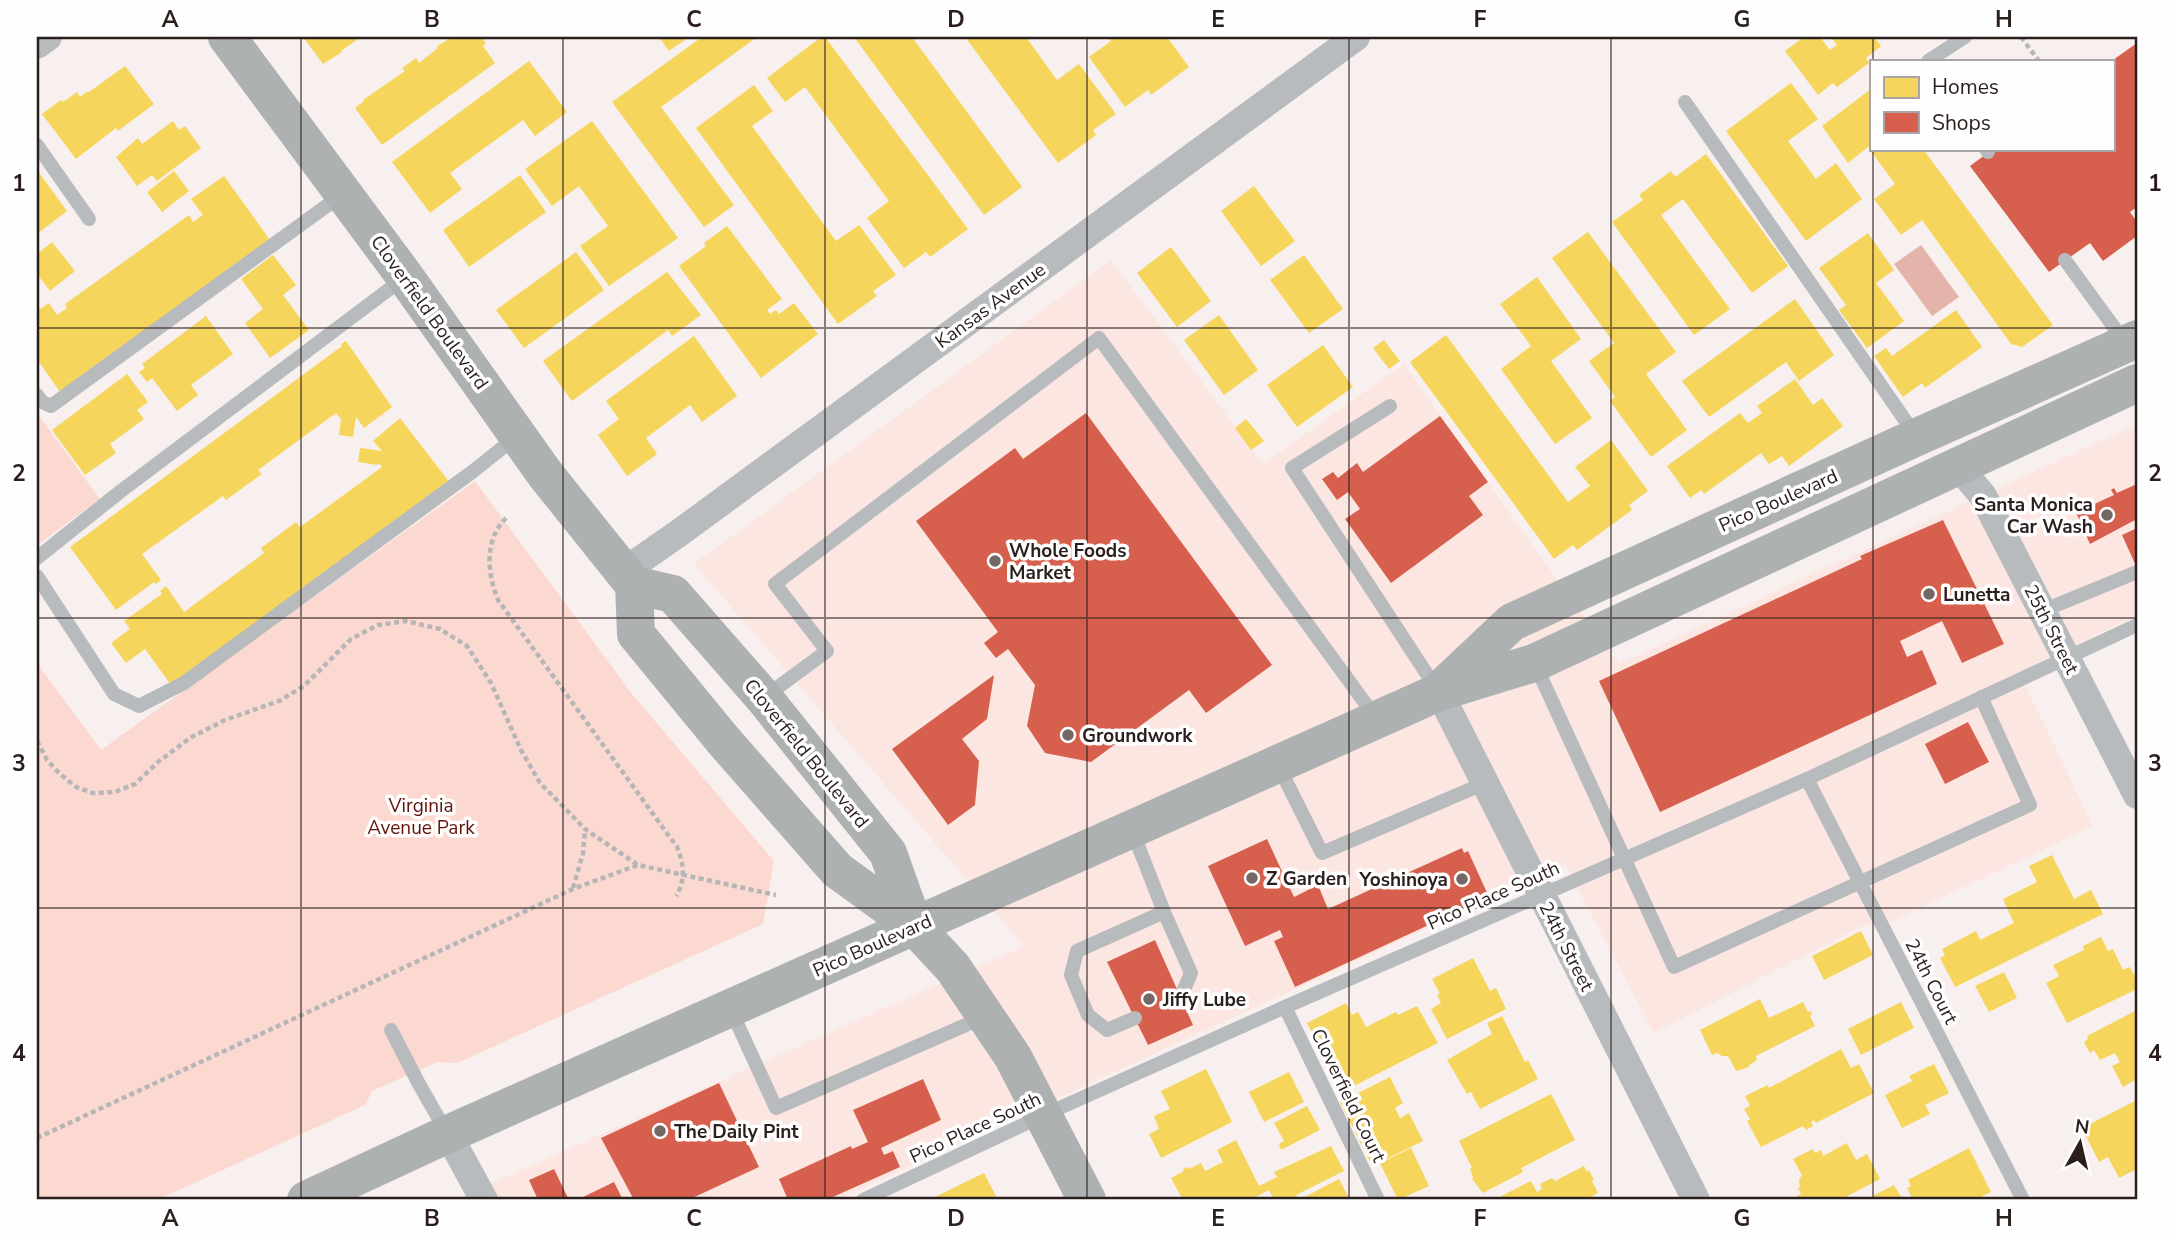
<svg xmlns="http://www.w3.org/2000/svg" width="2174" height="1237" viewBox="0 0 2174 1237" font-family="'Nunito Sans',sans-serif">
<style>
.built{fill:#fce6e1}
.green{fill:#fbd8d0}
.water{fill:#e4b4ab}
.homes{fill:#f6d55c}
.shops{fill:#d6604d}
.lines{fill:none;stroke-linecap:round;stroke-linejoin:round}
.path{stroke:#b7b6b6;stroke-width:4.5;stroke-dasharray:5 3.5;stroke-linecap:butt}
.lane{stroke:#b8bbbd;stroke-width:14}
.street{stroke:#b8bbbd;stroke-width:28}
.secondary{stroke:#adb1b2;stroke-width:38}
.grid{fill:none;stroke:#2b1f1d;stroke-width:2;stroke-opacity:0.55}
.poi-dot{fill:#736866;stroke:#fefefe;stroke-width:2.5}
.labels{text-anchor:middle;stroke-width:7;stroke-linejoin:round;paint-order:stroke}
.street-label{font-size:19px;fill:#2b1f1d;stroke:#fefefe}
.poi-label{font-size:19px;font-weight:bold;fill:#2b1f1d;stroke:#fefefe;text-anchor:start}
.park-label{font-size:19px;fill:#601208;stroke:#fefefe}
.neatline{fill:none;stroke:#2b1f1d;stroke-width:2.5}
.grid-label{font-size:23px;text-anchor:middle;font-weight:bold;fill:#2b1f1d}
</style>
<rect width="100%" height="100%" fill="#f8f0ee"/>
<path class="built" d="M1111,260L1263,464L1404,364L1547,566L1619,664L2137,424V615L2019,672L2093,826L1892,921L1862,926L1654,1033L1565,865L836,1200H454L1024,946L694,564Z"/>
<g class="green">
<path d="M37,413L100,499L37,545Z"/>
<path d="M475,481L632,694L774,861L763,924L457,1063L437,1062L372,1091L365,1105L157,1200H37V663L101,750Z"/>
</g>
<path class="water" d="M1921,245L1959,297L1932,316L1894,264Z"/>
<g class="homes">
<path d="M303,37H361L341,51L342,52L323,64Z"/>
<path d="M450,37H481L486,43L483,46L495,63L382,145L355,108L364,101L363,100L405,71L402,68L416,58L419,63L438,48L437,46L451,38Z"/>
<path d="M659,37H689L669,51Z"/>
<path d="M702,37H757L661,107L734,205L704,227L612,102Z"/>
<path d="M821,37H825L968,229L930,257L926,252L904,268L867,218L889,201L805,87L785,102L767,78Z"/>
<path d="M854,37H912L1022,187L984,215Z"/>
<path d="M965,37H1026L1057,80L1079,64L1116,114L1093,130L1096,135L1058,163Z"/>
<path d="M1108,37H1167L1189,67L1151,95L1148,90L1125,107L1089,57L1111,41Z"/>
<path d="M1804,37H1820L1830,50L1837,45L1831,37H1874L1881,46L1866,58L1869,63L1837,87L1833,83L1818,95L1785,51Z"/>
<path d="M529,61L567,112L535,136L523,120L450,173L462,189L430,213L392,162Z"/>
<path d="M125,66L154,104L118,131L116,128L76,159L42,114L61,100L63,102L77,92L80,97L88,91L89,92Z"/>
<path d="M1791,83L1818,119L1788,141L1816,179L1836,163L1862,199L1806,241L1726,131Z"/>
<path d="M754,85L773,111L752,126L836,241L859,225L896,275L873,291L877,296L838,324L696,128Z"/>
<path d="M1871,89V149H1923L2053,325L2022,347L2011,344L1922,220L1901,235L1874,199L1895,184L1868,147L1848,163L1822,126Z"/>
<path d="M173,121L179,130L185,126L201,148L157,181L152,175L137,186L116,157L138,138L142,144Z"/>
<path d="M592,121L678,238L609,286L580,246L608,226L579,186L552,206L525,169Z"/>
<path d="M1706,154L1788,266L1752,293L1683,199L1661,215L1730,309L1694,335L1612,222L1643,200L1639,195L1671,171L1675,177Z"/>
<path d="M37,170L67,211L37,234Z"/>
<path d="M174,171L189,191L162,212L147,192Z"/>
<path d="M520,175L546,212L469,267L443,230Z"/>
<path d="M224,176L270,240L60,392L37,359V311L49,303L57,315L67,308L65,304L189,215L193,222L203,215L191,199Z"/>
<path d="M1254,186L1295,241L1261,266L1221,211Z"/>
<path d="M727,226L782,299L767,310L770,314L776,310L779,314L794,303L818,334L761,378L679,266L706,246L704,243Z"/>
<path d="M1588,232L1676,352L1646,374L1687,430L1651,457L1610,401L1615,397L1589,361L1614,343L1552,258Z"/>
<path d="M1868,233L1894,270L1876,283L1904,321L1867,348L1839,310L1846,305L1819,268Z"/>
<path d="M52,242L75,271L50,291L37,274V254Z"/>
<path d="M1171,247L1211,301L1177,327L1137,273Z"/>
<path d="M576,252L604,290L524,348L496,310Z"/>
<path d="M273,255L296,285L283,295L309,330L270,358L245,323L263,309L241,279Z"/>
<path d="M1304,255L1343,309L1309,333L1270,280Z"/>
<path d="M667,272L701,315L672,336L668,330L572,401L543,361Z"/>
<path d="M1537,277L1581,339L1551,361L1592,418L1555,444L1501,369L1531,346L1500,304Z"/>
<path d="M1795,299L1834,355L1799,381L1786,362L1709,417L1682,381Z"/>
<path d="M1956,310L1982,347L1925,388L1922,383L1903,397L1874,356L1886,348L1892,356Z"/>
<path d="M1219,315L1258,370L1224,395L1184,340Z"/>
<path d="M206,316L233,354L191,385L198,395L177,411L152,378L147,382L139,372L145,368L142,364Z"/>
<path d="M1446,335L1568,502L1590,486L1575,467L1611,440L1648,491L1629,505L1632,510L1577,550L1573,545L1554,559L1410,362Z"/>
<path d="M694,336L737,396L702,422L690,405L646,438L657,454L627,476L598,435L619,419L606,401Z"/>
<path d="M1384,340L1400,361L1389,369L1373,348Z"/>
<path d="M346,341L392,407L364,428L356,417L353,437L339,435L341,419L336,413L258,470L262,474L226,500L223,496L142,554L161,580L156,584L154,582L116,610L70,547L342,346L341,344Z"/>
<path d="M1323,345L1353,387L1297,427L1267,385Z"/>
<path d="M127,374L148,402L137,410L144,419L110,444L116,453L85,475L52,430Z"/>
<path d="M1795,379L1813,405L1822,398L1843,426L1789,466L1782,456L1769,464L1761,453L1704,494L1701,490L1690,498L1667,466L1740,413L1748,423L1762,413L1757,406Z"/>
<path d="M400,418L450,483L171,685L145,649L126,663L111,643L130,629L124,621L162,594L160,591L166,586L184,612L264,553L261,548L296,522L300,527L382,467L379,463L378,465L358,462L360,448L382,451L373,441Z"/>
<path d="M1246,419L1264,441L1251,450L1235,428Z"/>
<path d="M2052,855L2074,899L2091,890L2103,914L1955,987L1940,958L1945,955L1942,949L1976,931L1980,940L2014,923L2003,899L2037,882L2029,866Z"/>
<path d="M1861,931L1873,955L1824,980L1812,956Z"/>
<path d="M2101,937L2108,951L2113,949L2123,970L2130,967L2137,981V989L2067,1023L2046,983L2059,976L2053,965L2084,950L2083,946Z"/>
<path d="M1473,958L1490,991L1496,988L1506,1009L1447,1039L1431,1009L1441,1003L1437,995L1440,994L1432,979Z"/>
<path d="M2004,972L2017,998L1989,1012L1975,986Z"/>
<path d="M1760,999L1769,1018L1803,1002L1808,1012L1811,1011L1812,1014L1810,1016L1815,1026L1756,1056L1757,1060L1749,1065V1067L1736,1071L1728,1056H1722L1717,1053L1712,1055L1700,1030Z"/>
<path d="M1901,1002L1914,1028L1861,1055L1848,1029Z"/>
<path d="M1346,1003L1352,1015L1358,1012L1366,1027L1396,1012L1398,1015L1417,1006L1438,1043L1342,1092L1307,1023Z"/>
<path d="M2137,1010V1079L2123,1087L2112,1066L2120,1062L2115,1053L2100,1060L2094,1050L2090,1053L2084,1042L2088,1039L2087,1036Z"/>
<path d="M1502,1016L1525,1062L1528,1060L1538,1079L1480,1109L1471,1092L1467,1094L1447,1060L1492,1034L1487,1023Z"/>
<path d="M1841,1049L1851,1068L1859,1064L1874,1093L1816,1123L1814,1120L1811,1122L1813,1126L1806,1130L1803,1126L1761,1147L1747,1121L1750,1119L1744,1109L1750,1106L1745,1096L1768,1085L1769,1088Z"/>
<path d="M1934,1064L1949,1093L1925,1105L1930,1114L1902,1128L1885,1095L1912,1081L1909,1076Z"/>
<path d="M1206,1069L1232,1122L1161,1158L1149,1134L1159,1129L1154,1116L1170,1109L1161,1091Z"/>
<path d="M1289,1072L1304,1102L1264,1122L1249,1092Z"/>
<path d="M1390,1077L1403,1103L1395,1108L1400,1118L1409,1113L1423,1141L1372,1166L1340,1102Z"/>
<path d="M1551,1094L1575,1140L1521,1168L1523,1172L1483,1193L1472,1179L1473,1177L1470,1169L1472,1168L1459,1141Z"/>
<path d="M2137,1100V1169L2119,1178L2108,1157L2099,1162L2082,1128Z"/>
<path d="M1307,1106L1320,1130L1281,1150L1279,1144L1284,1141L1274,1123Z"/>
<path d="M1236,1140L1259,1186L1277,1177L1274,1172L1331,1146L1344,1171L1296,1195L1298,1198L1293,1200H1274L1269,1190L1250,1200H1183L1171,1178L1184,1171L1183,1169L1188,1167L1189,1169L1201,1163L1205,1171L1223,1162L1217,1150Z"/>
<path d="M1847,1143L1856,1160L1867,1154L1880,1179L1840,1200H1790L1801,1194L1798,1188L1800,1187L1799,1180L1802,1175L1793,1159L1813,1149L1815,1153L1821,1150L1823,1156Z"/>
<path d="M1411,1148L1429,1186L1398,1200L1380,1163Z"/>
<path d="M1969,1148L1991,1192L1974,1200H1913L1907,1188L1911,1186L1908,1180Z"/>
<path d="M1584,1166L1587,1172L1589,1170L1594,1180L1592,1181L1598,1193L1589,1198L1590,1200H1494L1531,1181L1537,1192L1542,1189L1540,1184L1552,1178L1555,1181Z"/>
<path d="M984,1173L998,1200H929Z"/>
<path d="M1339,1179L1350,1200H1299Z"/>
<path d="M1894,1185L1903,1200H1865Z"/>
</g>
<g class="shops">
<path d="M2137,43V207L2130,212L2137,222V236L2103,261L2090,243L2049,272L1970,166L1993,149H2113V60Z"/>
<path d="M1086,413L1272,665L1206,713L1189,690L1091,762L1045,753L1027,726L1035,685L1008,649L996,658L984,643L998,632L916,521L1015,448L1023,459Z"/>
<path d="M1440,416L1488,482L1469,496L1483,515L1391,583L1345,519L1360,509L1348,492L1337,500L1322,479L1333,472L1338,478L1357,463L1363,472Z"/>
<path d="M2137,484V519L2090,544L2075,510L2078,509L2079,511L2114,495L2111,490L2114,488L2117,493Z"/>
<path d="M1943,520L2004,644L1962,663L1942,621L1900,641L1907,657L1922,650L1937,684L1660,812L1599,681L1862,559L1860,556Z"/>
<path d="M2137,528V568L2122,535Z"/>
<path d="M994,675L987,719L962,739L979,761L975,805L948,825L892,749Z"/>
<path d="M1968,722L1989,762L1945,784L1925,744Z"/>
<path d="M1267,839L1294,897L1318,885L1328,909L1462,848L1464,853L1468,851L1489,897L1295,987L1274,941L1283,937L1280,930L1245,946L1208,866Z"/>
<path d="M1155,940L1193,1025L1148,1045L1107,962Z"/>
<path d="M923,1079L941,1120L881,1148L884,1155L893,1151L900,1167L826,1200H788L779,1179L851,1146L852,1149L868,1142L853,1110Z"/>
<path d="M719,1083L759,1167L688,1200H634L601,1138Z"/>
<path d="M554,1169L569,1200H538L529,1180Z"/>
<path d="M614,1182L623,1200H577Z"/>
</g>
<g class="lines">
<g class="path">
<path d="M2021,37L2039,61"/>
<path d="M506,518C484,540 487,573 498,600L677,847C684,864 686,880 676,896"/>
<path d="M37,741L47,760L60,774L76,787L93,793L115,792L135,784L158,762L190,738L225,720L279,701L304,686L351,639L378,625L406,621L440,629L467,646L491,683L521,750L540,783L585,829L638,865L776,895"/>
<path d="M573,888L583,853L585,829"/>
<path d="M37,1138L573,889L638,865"/>
</g>
<g class="lane">
<path d="M1928,61L1965,37"/>
<path d="M1685,102L1916,436"/>
<path d="M37,145L89,219"/>
<path d="M1986,149L1988,152"/>
<path d="M2065,260L2124,341"/>
<path d="M37,395L42,402L51,406L343,194"/>
<path d="M1390,406L1292,468L1438,691"/>
<path d="M37,558L121,491L404,278"/>
<path d="M37,576L114,694L139,706L184,683L472,472L516,437"/>
<path d="M2042,611L2137,572"/>
<path d="M1535,664L1674,967L2030,805L1981,697"/>
<path d="M766,696L827,651L775,584L1099,338L1376,718"/>
<path d="M1278,765L1322,853L1485,783"/>
<path d="M1807,779L2023,1200"/>
<path d="M1132,830L1164,912"/>
<path d="M1285,1007L1378,1200"/>
<path d="M730,1008L776,1108L984,1017"/>
<path d="M1135,1018L1107,1030L1088,1015L1071,975L1077,951L1164,912L1191,973L1181,997"/>
<path d="M391,1030L419,1084L447,1133"/>
<path d="M863,1200L1044,1115L1285,1007L1807,779L2137,625"/>
</g>
<g class="street">
<path d="M37,45L48,37"/>
<path d="M1959,467L1983,496L2137,795"/>
<path d="M623,572L679,533L1356,37"/>
<path d="M1439,692L1696,1200"/>
<path d="M448,1134L484,1200"/>
</g>
<g class="secondary">
<path d="M227,37L406,278L545,474L634,585L636,634L723,740L837,870L914,926L953,968L1013,1057L1087,1200"/>
<path d="M634,585L673,594L764,698L888,853L914,926"/>
<path d="M1445,685L1512,622L1917,437L2137,339"/>
<path d="M306,1200L448,1134L1439,692L1534,663L2137,383"/>
</g>
</g>
<path class="grid" d="M301,37V1200M563,37V1200M825,37V1200M1087,37V1200M1349,37V1200M1611,37V1200M1873,37V61M1873,149V1200M37,328H2137M37,618H2137M37,908H2137"/>
<g class="poi-dot">
<circle cx="2107" cy="515" r="7"/>
<circle cx="995" cy="561" r="7"/>
<circle cx="1929" cy="594" r="7"/>
<circle cx="1068" cy="735" r="7"/>
<circle cx="1252" cy="878" r="7"/>
<circle cx="1462" cy="879" r="7"/>
<circle cx="1149" cy="999" r="7"/>
<circle cx="660" cy="1131" r="7"/>
</g>
<g class="labels">
<g class="street-label">
<text transform="translate(990 305) rotate(-36)" y="7">Kansas Avenue</text>
<text transform="translate(430 312) rotate(54)" y="7">Cloverfield Boulevard</text>
<text transform="translate(1778 500) rotate(-24)" y="7">Pico Boulevard</text>
<text transform="translate(2052 629) rotate(63)" y="7">25th Street</text>
<text transform="translate(807 753) rotate(51)" y="7">Cloverfield Boulevard</text>
<text transform="translate(1493 895) rotate(-24)" y="7">Pico Place South</text>
<text transform="translate(872 945) rotate(-24)" y="7">Pico Boulevard</text>
<text transform="translate(1567 946) rotate(63)" y="7">24th Street</text>
<text transform="translate(1932 981) rotate(63)" y="7">24th Court</text>
<text transform="translate(1349 1095) rotate(64)" y="7">Cloverfield Court</text>
<text transform="translate(975 1127) rotate(-25)" y="7">Pico Place South</text>
</g>
<g class="poi-label">
<text x="2093" y="511" text-anchor="end">Santa Monica<tspan x="2093" dy="22">Car Wash</tspan></text>
<text x="1009" y="557">Whole Foods<tspan x="1009" dy="22">Market</tspan></text>
<text x="1943" y="601">Lunetta</text>
<text x="1082" y="742">Groundwork</text>
<text x="1266" y="885">Z Garden</text>
<text x="1448" y="886" text-anchor="end">Yoshinoya</text>
<text x="1163" y="1006">Jiffy Lube</text>
<text x="674" y="1138">The Daily Pint</text>
</g>
<g class="park-label">
<text x="421" y="812">Virginia<tspan x="421" dy="22">Avenue Park</tspan></text>
</g>
</g>
<rect width="2174" height="1237" fill="none" stroke="#fefefe" stroke-width="77"/>
<rect x="1870" y="60" width="245" height="91" fill="#fefefe" stroke="#aaa5a4" stroke-width="2"/>
<rect x="1884" y="77" width="35" height="21" fill="#f6d55c" stroke="#aaa5a4" stroke-width="2"/>
<text x="1932" y="94" font-size="21" fill="#2b1f1d">Homes</text>
<rect x="1884" y="112" width="35" height="21" fill="#d6604d" stroke="#aaa5a4" stroke-width="2"/>
<text x="1932" y="130" font-size="21" fill="#2b1f1d">Shops</text>
<g transform="translate(2080 1143) rotate(8)" stroke="#fefefe" stroke-width="5" paint-order="stroke">
<path d="M0-5L12 26L0 18L-12 26Z" fill="#2b1f1d"/>
<text y="-10" font-size="19" font-weight="bold" text-anchor="middle" fill="#2b1f1d">N</text>
</g>
<rect x="38" y="38" width="2098" height="1160" class="neatline"/>
<g class="grid-label">
<text x="170" y="27">A</text>
<text x="432" y="27">B</text>
<text x="694" y="27">C</text>
<text x="956" y="27">D</text>
<text x="1218" y="27">E</text>
<text x="1480" y="27">F</text>
<text x="1742" y="27">G</text>
<text x="2004" y="27">H</text>
<text x="19" y="191">1</text>
<text x="2155" y="191">1</text>
<text x="19" y="481">2</text>
<text x="2155" y="481">2</text>
<text x="19" y="771">3</text>
<text x="2155" y="771">3</text>
<text x="19" y="1061">4</text>
<text x="2155" y="1061">4</text>
<text x="170" y="1226">A</text>
<text x="432" y="1226">B</text>
<text x="694" y="1226">C</text>
<text x="956" y="1226">D</text>
<text x="1218" y="1226">E</text>
<text x="1480" y="1226">F</text>
<text x="1742" y="1226">G</text>
<text x="2004" y="1226">H</text>
</g>
</svg>
